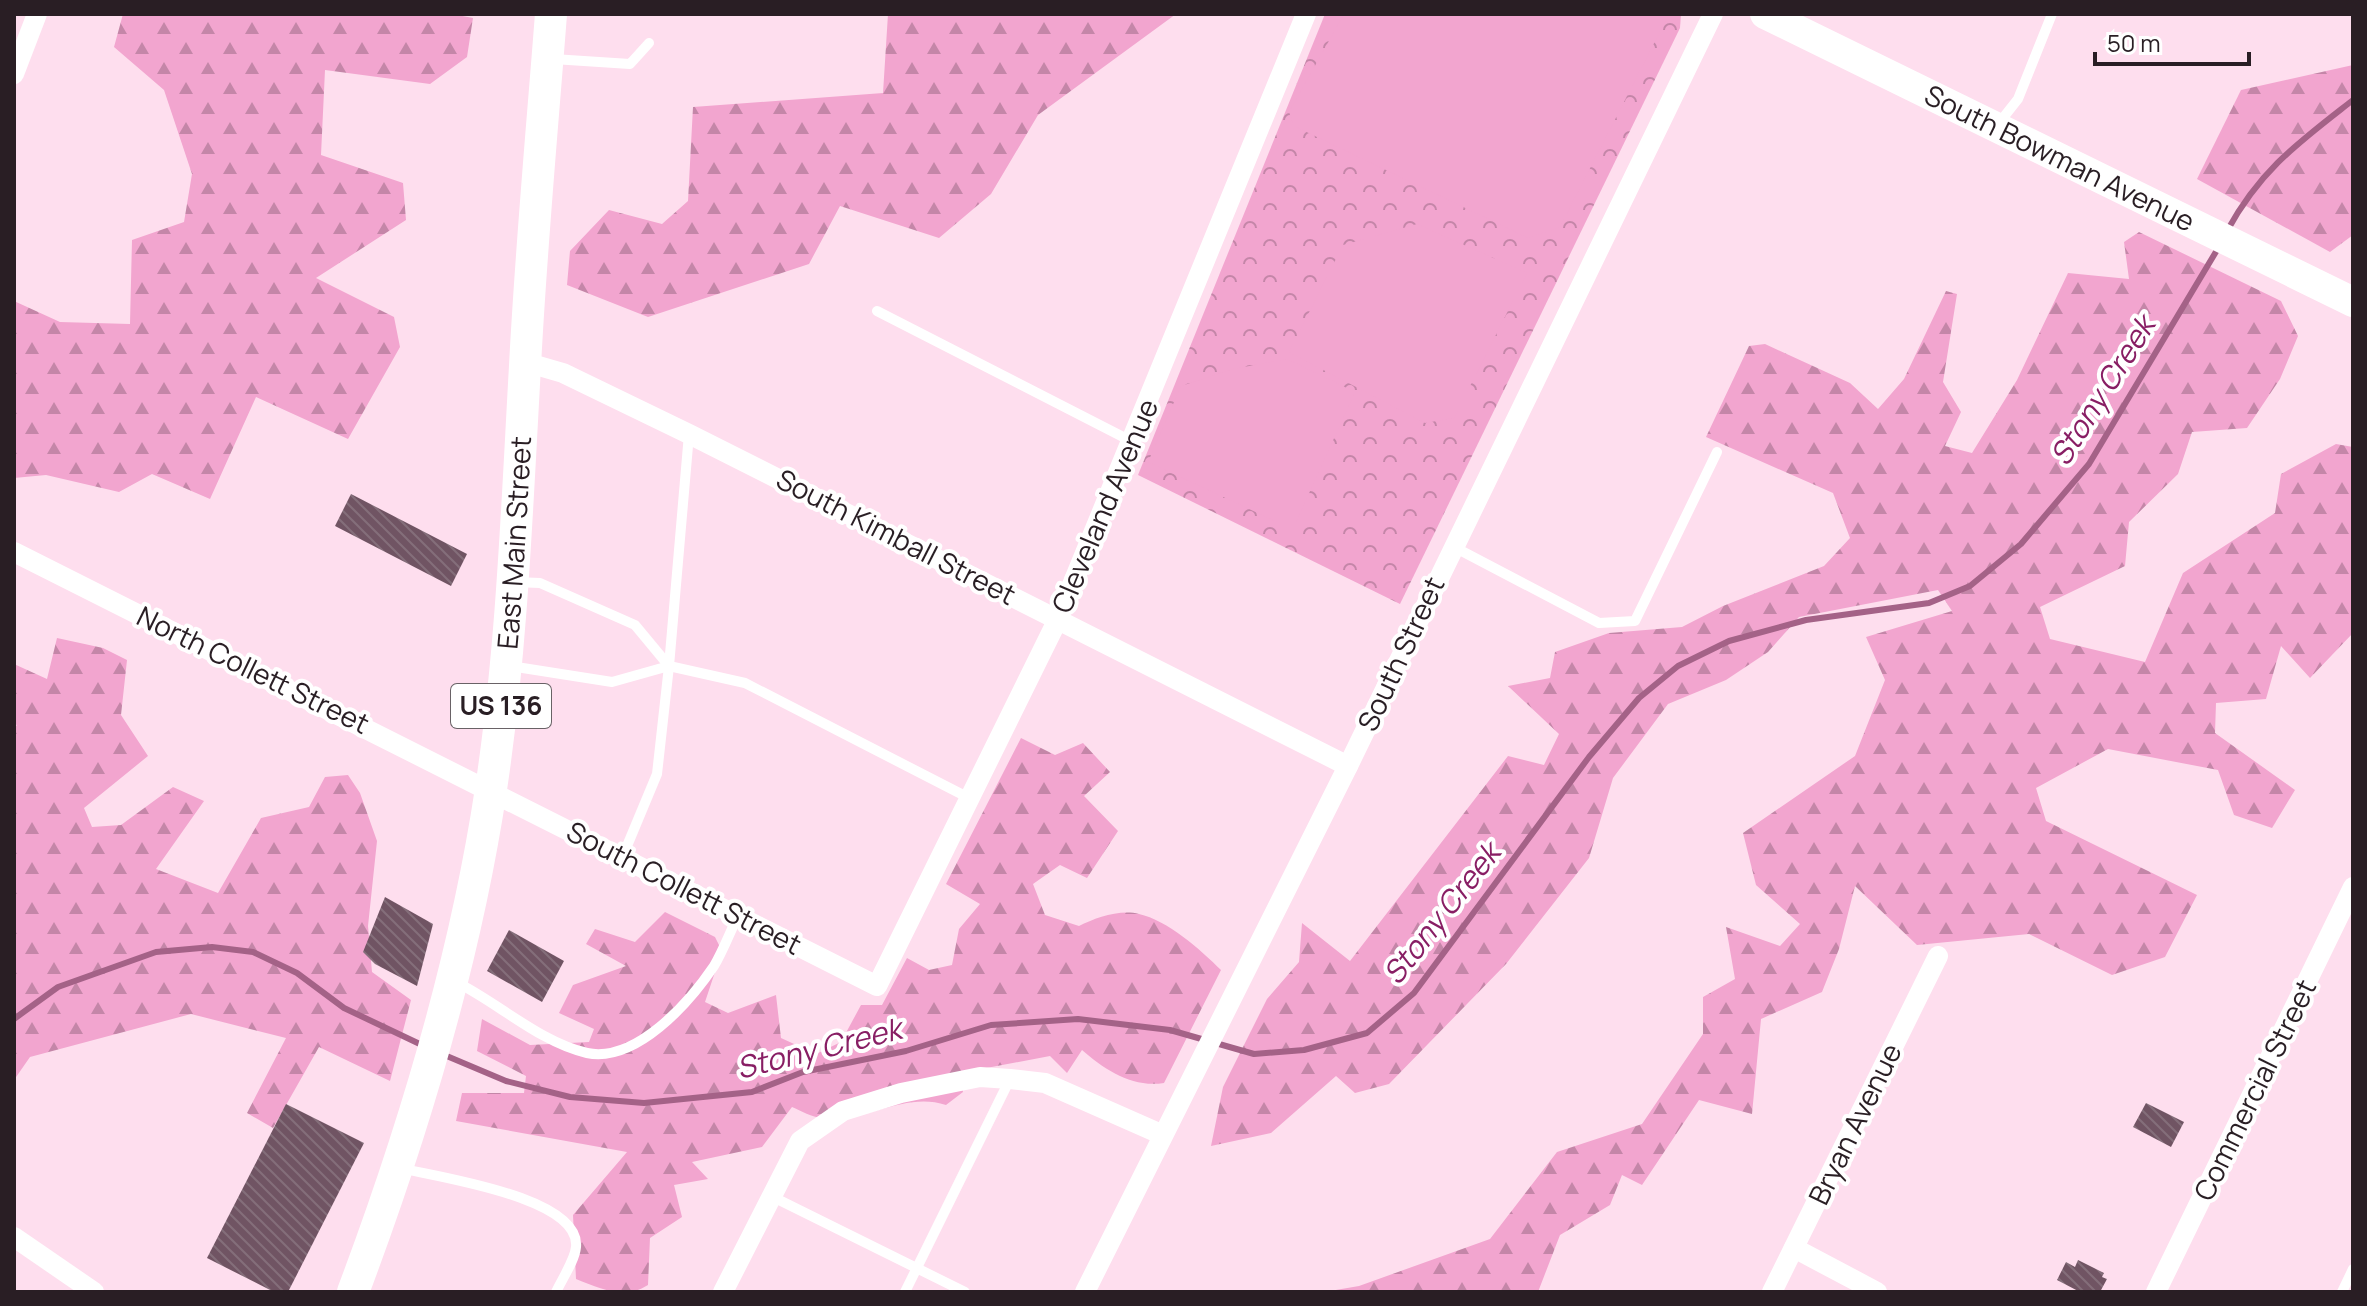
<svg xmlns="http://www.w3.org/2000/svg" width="2367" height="1306" viewBox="0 0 2367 1306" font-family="Manrope,sans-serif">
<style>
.forest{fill:url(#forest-firs)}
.park{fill:url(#park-crowns)}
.pitch{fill:#f2a5cf}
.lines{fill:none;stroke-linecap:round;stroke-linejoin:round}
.stream{stroke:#a46287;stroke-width:6}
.building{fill:url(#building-back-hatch)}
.service{stroke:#fff;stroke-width:10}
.minor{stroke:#fff;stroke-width:20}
.secondary{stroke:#fff;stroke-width:30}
.primary{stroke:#fff;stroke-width:32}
.labels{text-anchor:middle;stroke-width:8;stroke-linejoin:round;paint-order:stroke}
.shield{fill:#fff;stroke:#696266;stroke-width:2}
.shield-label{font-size:26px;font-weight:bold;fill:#291e24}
.street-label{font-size:28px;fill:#291e24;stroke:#fff}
.water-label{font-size:30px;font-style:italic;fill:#881e64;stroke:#fff}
</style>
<defs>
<pattern id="forest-firs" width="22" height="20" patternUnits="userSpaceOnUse" patternTransform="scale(2)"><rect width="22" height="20" fill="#f2a5cf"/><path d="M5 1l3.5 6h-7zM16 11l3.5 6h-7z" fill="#c486a8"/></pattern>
<pattern id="park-crowns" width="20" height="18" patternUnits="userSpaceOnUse" patternTransform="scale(2)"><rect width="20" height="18" fill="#f2a5cf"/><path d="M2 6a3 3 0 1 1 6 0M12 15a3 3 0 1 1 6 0" fill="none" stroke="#c486a8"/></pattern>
<pattern id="building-back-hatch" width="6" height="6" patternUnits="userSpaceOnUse" patternTransform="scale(2)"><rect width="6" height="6" fill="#705463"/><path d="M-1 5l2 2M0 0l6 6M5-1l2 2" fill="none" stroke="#846e7a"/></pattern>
</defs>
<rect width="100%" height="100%" fill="#fedeee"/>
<g class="forest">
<path d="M123,14H452L473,18L467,57L430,84L325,70L321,155L403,183L406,220L316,278L394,317L400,347L348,439L256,397L210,499L152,474L119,492L46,475L14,478V301L60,322L130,324L132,240L184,222L192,174L164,90L114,47Z"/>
<path d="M888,14H1176L1038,115L991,194L939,238L840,206L809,264L648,317L567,285L570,251L609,210L662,224L688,201L693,107L883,93Z"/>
<path d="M2353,65V235L2330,252L2197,179L2241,90Z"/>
<path d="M2139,232L2281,301L2298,336L2280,379L2247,428L2192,432L2178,474L2129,522L2125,566L2040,607L2050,639L2145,662L2183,573L2275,513L2281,474L2336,444L2353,447V633L2310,678L2281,646L2266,699L2216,703L2215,733L2295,790L2272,828L2234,815L2218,770L2108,749L2036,788L2046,821L2197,895L2165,957L2112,975L2029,934L1917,945L1855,886L1839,949L1822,992L1761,1019L1752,1114L1699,1100L1642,1185L1622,1175L1610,1205L1560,1235L1538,1292H1324L1359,1286L1490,1239L1557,1152L1642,1124L1703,1034V997L1735,979L1726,927L1780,946L1800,924L1756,885L1743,833L1855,756L1885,680L1866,637L1952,611L1938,590L1799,617L1768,652L1726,680L1668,704L1613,778L1589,858L1506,964L1389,1084L1355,1093L1336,1076L1271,1133L1211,1146L1223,1087L1267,999L1299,962L1302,923L1350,961L1508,756L1544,765L1559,734L1508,686L1550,678L1555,652L1609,633L1682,627L1723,606L1824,566L1850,538L1833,493L1706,437L1749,346L1765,344L1850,383L1878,409L1904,379L1946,291L1957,294L1943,382L1961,412L1945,446L1972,453L2017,380L2068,273L2129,279L2124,242Z"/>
<path d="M57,638L103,648L127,660L121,715L148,756L84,808L92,827L121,825L173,787L204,801L156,869L218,893L261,818L309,807L325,777L348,775L360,793L377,841L368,926L372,972L411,1000L390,1081L319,1047L273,1128L247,1113L286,1038L191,1014L30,1057L14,1080V728L17,725L14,724V664L47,679Z"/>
<path d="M1021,738L1055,755L1083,743L1110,772L1084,796L1118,831L1087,878L1060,865L1033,884L1045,915L1079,926C1095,918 1120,909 1139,914C1167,920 1201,950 1221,970L1164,1083C1132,1088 1105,1070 1082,1050L1067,1073L1050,1056L960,1073L963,1092L946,1105C905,1091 865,1123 822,1118C812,1117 801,1111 792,1107L762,1147L692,1162L708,1179L674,1185L682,1217L650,1238L648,1285C624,1300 601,1289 576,1279L573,1215L627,1152L456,1121L462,1093H524L526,1076L477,1051L482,1019L530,1045L589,1042L594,1029L559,1013L573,985L626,966L586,944L595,929L635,942L665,912L715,937L722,951L705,1002L728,1013L776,995L781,1038L816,1054L841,1042L861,1005H882L907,958L929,970L952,965L959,929L980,904L946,884Z"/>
</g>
<path class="park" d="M1325,14H1681L1680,28L1400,604L1138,475Z"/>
<g class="pitch">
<path d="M1344,14H1669L1560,227L1528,238L1294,126L1289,112Z"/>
<path d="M1417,224L1527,273L1454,418L1425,423L1289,352L1343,245Z"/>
<path d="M1287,359L1355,392L1296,522H1277L1148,462L1181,386L1233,369Z"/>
</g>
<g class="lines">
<g class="stream">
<path d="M2227,231C2261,169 2298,143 2353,100"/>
<path d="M14,1019L58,987L156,952L212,947L253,952L297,973L344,1008L424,1046"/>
<path d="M442,1054L506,1081L570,1097L644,1103L752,1092L803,1072L906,1051L991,1025L1078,1019L1170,1030L1254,1054L1304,1050L1367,1033L1414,993L1589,757L1639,698L1678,666L1729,641L1806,620L1929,603L1970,586L2021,544L2089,464L2220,245"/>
</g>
</g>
<g class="building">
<path d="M351,494L467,554L451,586L335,526Z"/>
<path d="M385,897L433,924L417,986L375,964L363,952Z"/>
<path d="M509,930L564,961L542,1002L487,971Z"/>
<path d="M2146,1103L2184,1122L2171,1147L2133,1127Z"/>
<path d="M286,1104L364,1143L288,1292H274L207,1258Z"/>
<path d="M2078,1260L2104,1273L2102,1277L2107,1279L2100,1292H2080L2057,1280L2066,1262L2075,1267Z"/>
</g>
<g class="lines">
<g class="service">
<path d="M553,59L630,64L649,43"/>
<path d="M1999,123L2018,99L2052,14"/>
<path d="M877,311L1131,441"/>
<path d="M689,434L669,666L745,683L971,799"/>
<path d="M1454,547L1599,623L1635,621L1717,452"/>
<path d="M515,582L540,583L635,625L669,666L657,774L622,858"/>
<path d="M510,666L612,682L669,666"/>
<path d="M456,982C497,1002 541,1043 587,1053C636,1063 689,1003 714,966C723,951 730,932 738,916"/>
<path d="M400,1168C437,1177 581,1197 576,1247C575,1260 562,1279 556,1292"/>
<path d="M771,1196L965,1292"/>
<path d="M905,1292L1010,1079"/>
<path d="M2342,1292L2353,1269"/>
</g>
<g class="minor">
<path d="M14,74L37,14"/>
<path d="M525,362L563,373L689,434L1348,766"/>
<path d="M14,552L877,986L1058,619L1306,14"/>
<path d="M14,1237L94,1292"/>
<path d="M1794,1248L1877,1292"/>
<path d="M723,1292L800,1141L843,1111L901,1093L980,1077L1010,1079L1045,1083L1163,1135"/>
<path d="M1085,1292L1348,766L1713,14"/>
<path d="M1772,1292L1938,956"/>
<path d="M2156,1292L2353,887"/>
</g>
<path class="secondary" id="s1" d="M1765,14L2353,302"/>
<path class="primary" id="s2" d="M353,1292C414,1130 465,961 491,789C512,649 517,507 525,366C531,248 542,131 551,14"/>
</g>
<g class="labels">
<rect class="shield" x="451" y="684" width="100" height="44" rx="6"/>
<g class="shield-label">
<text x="501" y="715">US 136</text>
</g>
<g class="street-label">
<text dy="10" stroke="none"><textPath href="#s1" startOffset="328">South Bowman Avenue</textPath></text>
<text transform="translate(1105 506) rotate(-67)" y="10">Cleveland Avenue</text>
<text transform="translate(896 537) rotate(27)" y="10">South Kimball Street</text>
<text dy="10" stroke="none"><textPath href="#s2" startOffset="770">East Main Street</textPath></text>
<text transform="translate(1401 654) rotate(-65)" y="10">South Street</text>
<text transform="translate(253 670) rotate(26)" y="10">North Collett Street</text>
<text transform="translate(684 888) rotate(27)" y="10">South Collett Street</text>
<text transform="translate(2255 1090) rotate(-64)" y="10">Commercial Street</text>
<text transform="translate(1855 1124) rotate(-64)" y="10">Bryan Avenue</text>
</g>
<g class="water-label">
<text transform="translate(2103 391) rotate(-58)" y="10">Stony Creek</text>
<text transform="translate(1442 914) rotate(-52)" y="10">Stony Creek</text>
<text transform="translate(819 1049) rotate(-14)" y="10">Stony Creek</text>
</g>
</g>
<rect width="2367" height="1306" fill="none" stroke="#291e24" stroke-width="32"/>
<path d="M2095 52v12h154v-12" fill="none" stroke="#291e24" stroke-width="4"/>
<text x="2107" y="52" font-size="24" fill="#291e24" stroke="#ffffff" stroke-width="6" paint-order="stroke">50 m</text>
</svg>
